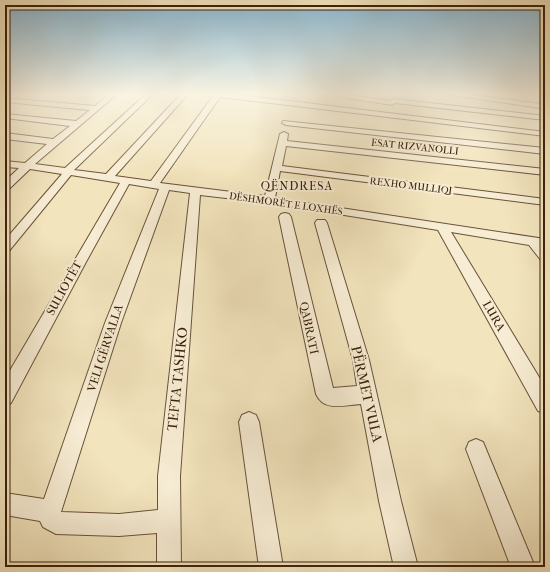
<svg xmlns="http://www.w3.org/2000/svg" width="550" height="572" viewBox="0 0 550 572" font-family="'IM FELL French Canon',serif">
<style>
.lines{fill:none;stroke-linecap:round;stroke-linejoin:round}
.minor-casing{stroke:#6a5238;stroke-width:2}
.minor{fill:#f7edd4;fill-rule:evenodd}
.labels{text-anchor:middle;stroke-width:4;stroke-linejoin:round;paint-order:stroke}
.far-street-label{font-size:10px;fill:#3c220b;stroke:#f7edd4}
.far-quarter-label{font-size:12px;letter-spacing:1px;fill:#3c220b;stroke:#f7edd4}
.street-label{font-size:12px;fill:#3c220b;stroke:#f7edd4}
.near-street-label{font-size:14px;fill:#3c220b;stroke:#f7edd4}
</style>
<rect width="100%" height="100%" fill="#f2e4bd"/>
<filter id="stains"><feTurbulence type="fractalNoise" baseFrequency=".005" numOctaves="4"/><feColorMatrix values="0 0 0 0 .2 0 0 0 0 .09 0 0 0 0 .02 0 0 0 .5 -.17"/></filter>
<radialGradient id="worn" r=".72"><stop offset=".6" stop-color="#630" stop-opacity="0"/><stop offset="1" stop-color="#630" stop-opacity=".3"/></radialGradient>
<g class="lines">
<g class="minor-casing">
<g id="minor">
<path d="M109,94H117L35,164L65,168L146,94H153L74,170L106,174L181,94H188L115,176L151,181L213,96L207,94H231L545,132V136L220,97L160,183L265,196L280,134L284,132L288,134L287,141L545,169V175L286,146L282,166L545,199V205L280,171L275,198L545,239V261L540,259L529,245L451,232L545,387V413L538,411L438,230L269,203L200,195L180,476L181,567H157V533L119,536L56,534L43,527L40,521L5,515V493L44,499L105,323L159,189L129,184L86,262L11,403L5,406V379L120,183L71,175L9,251L5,252V240L62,174L30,169L9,189L5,190V181L19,168L5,167V161L25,163L47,144L5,139V133L53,139L70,126L5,118V114L76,121L90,110L5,102V98L95,106ZM169,190L190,193L158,476V510L119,514L61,512L121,323Z"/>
<path d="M321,94H343L390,101L393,99L545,116V120L395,103L392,105Z"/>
<path d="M445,94H467L540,104L544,106L540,108Z"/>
<path d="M538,94H545V97L539,95Z"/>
<path d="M283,121L545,148V154L286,125L282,123Z"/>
<path d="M285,213L289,214L291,217L333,388L357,386L353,360L315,223L317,220H325L327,223L369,360L401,501L418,567H394L379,501L361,404C344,405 324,412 316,394L279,217L281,214Z"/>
<path d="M249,412L256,415L259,422L283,567H259L239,422L242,415Z"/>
<path d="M476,439L483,442L535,567H511L466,449L469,442Z"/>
</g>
</g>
<use href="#minor" class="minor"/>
</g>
<linearGradient id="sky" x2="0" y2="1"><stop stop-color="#89b8d3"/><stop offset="0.54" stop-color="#f9f3e1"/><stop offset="1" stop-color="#f9f3e1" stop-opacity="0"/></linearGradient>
<rect width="550" height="174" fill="url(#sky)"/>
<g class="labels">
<g class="far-street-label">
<text transform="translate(415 146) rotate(6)" y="4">ESAT RIZVANOLLI</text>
<text transform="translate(411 185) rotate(7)" y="4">REXHO MULLIQI</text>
<text transform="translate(286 203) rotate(8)" y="4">DËSHMORËT E LOXHËS</text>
</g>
<g class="far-quarter-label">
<text x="297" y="190">QËNDRESA</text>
</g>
<g class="street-label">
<text transform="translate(64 288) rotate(-61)" y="4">SULIOTËT</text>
<text transform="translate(494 316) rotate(60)" y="4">LURA</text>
<text transform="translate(309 328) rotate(78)" y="4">QABRATI</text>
<text transform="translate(105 348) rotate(-72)" y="4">VELI GËRVALLA</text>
</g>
<g class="near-street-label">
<text transform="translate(177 379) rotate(-84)" y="5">TEFTA TASHKO</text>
<text transform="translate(367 394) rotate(77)" y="5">PËRMET VULA</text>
</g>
</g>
<rect width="550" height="572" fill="none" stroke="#f2e4bd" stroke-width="20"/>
<rect x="6" y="6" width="538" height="560" fill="none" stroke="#3c220b" stroke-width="2"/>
<rect x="10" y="10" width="530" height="552" fill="none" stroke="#3c220b"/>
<rect width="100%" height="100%" filter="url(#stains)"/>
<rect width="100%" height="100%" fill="url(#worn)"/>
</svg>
